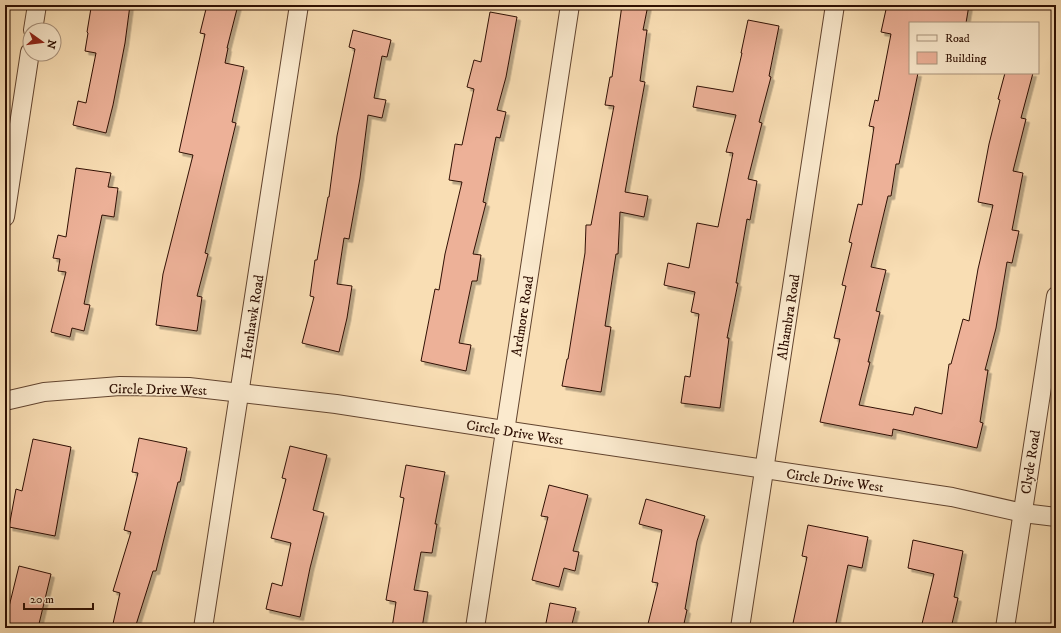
<svg xmlns="http://www.w3.org/2000/svg" width="1061" height="633" viewBox="0 0 1061 633" font-family="'IM FELL DW Pica',serif">
<style>
.building{fill:#edb198;stroke:#2f1003;filter:url(#shadow)}
.lines{fill:none;stroke-linecap:round;stroke-linejoin:round}
.street-casing{stroke:#62442f;stroke-width:20}
.street{stroke:#fbeace;stroke-width:18}
.labels{text-anchor:middle;stroke-width:3;stroke-linejoin:round;paint-order:stroke}
.street-label{font-size:14px;fill:#2f1003;stroke:#fbeace}
</style>
<defs>
<filter id="shadow"><feDropShadow dx="3.5" dy="3.5" stdDeviation="0" flood-color="#0004"/></filter>
</defs>
<rect width="100%" height="100%" fill="#f9deb4"/>
<filter id="stains"><feTurbulence type="fractalNoise" baseFrequency=".005" numOctaves="4"/><feColorMatrix values="0 0 0 0 .2 0 0 0 0 .09 0 0 0 0 .02 0 0 0 .5 -.17"/></filter>
<radialGradient id="worn" r=".72"><stop offset=".6" stop-color="#630" stop-opacity="0"/><stop offset="1" stop-color="#630" stop-opacity=".3"/></radialGradient>
<g class="building">
<path d="M99,5H130L125,43L113,105L106,133L73,125L78,101L86,103L96,53L85,51L88,33L87,32L91,8L99,9Z"/>
<path d="M207,5H238L227,48H228L225,63L244,67L232,122L236,123L205,253L208,254L197,296L202,297L197,331L156,325L163,274L193,155L179,152L205,34L200,33Z"/>
<path d="M622,5H648L643,30H647L640,81L645,82L625,192L648,196L644,217L620,212L618,254H616L605,326L611,327L601,392L562,386L567,359H568L585,253L586,225H591L614,106L605,105L610,77H612Z"/>
<path d="M887,5H969L966,23H910V73H918L899,164H896L891,196H888L871,267L886,270L876,311L880,312L868,362H870L859,405L913,415L915,407L942,414L949,364H951L963,319L969,321L978,269L993,205L978,202L989,144L1000,100L998,99L1005,73H1033L1021,118L1026,119L1013,171L1023,173L1012,230L1019,231L1012,263L1007,262L996,328L985,370H988L980,422L983,423L977,448L893,429L892,436L820,422L840,339L834,338L846,286L842,285L852,243L849,242L858,204L862,205L874,127L869,126L875,100L878,101L891,34L881,32Z"/>
<path d="M490,12L517,17L506,77L497,110L506,112L500,138L496,137L483,202L486,203L473,254L481,255L477,281H472L459,343L471,345L466,371L421,361L435,289L439,290L445,254L462,182L449,180L455,144L462,145L474,89L467,87L474,60L481,62Z"/>
<path d="M748,20L779,26L769,76L771,77L759,122L762,123L748,179L757,181L750,220L747,219L736,283H738L727,338H729L720,408L681,403L685,376L690,377L699,314L691,312L695,292L664,285L668,263L689,268L697,223L718,227L733,153L726,152L736,115L693,107L697,86L733,92L742,53H741Z"/>
<path d="M353,30L391,40L387,57L382,56L374,98L386,100L382,118L368,115L360,178L349,239L344,238L337,284L352,286L347,318L339,352L302,343L314,297L310,296L315,260H317L328,197H329L337,136L355,49L349,47Z"/>
<path d="M76,168L111,173L108,187L118,188L114,217L102,215L84,304L90,305L84,331L72,328L70,337L51,332L66,272L58,271L60,259L53,258L58,235L66,237Z"/>
<path d="M139,438L187,448L180,482H178L156,571H153L135,628H112L120,593L113,591L131,532L124,530L138,473L132,472Z"/>
<path d="M33,439L71,447L55,536L9,527L16,489L22,491Z"/>
<path d="M290,446L327,455L313,510L324,513L310,568L300,617L266,609L272,583L282,586L291,543L271,538L286,479L282,478Z"/>
<path d="M406,465L445,472L435,524H437L432,553L421,552L414,590L428,592L422,628H392L396,602L386,600L404,498L400,497Z"/>
<path d="M549,485L588,495L573,551L579,552L575,571L564,568L559,587L532,580L548,517L541,516Z"/>
<path d="M646,499L705,516L697,541L685,609L687,610L683,628H647L658,583L652,582L662,530L639,524Z"/>
<path d="M808,525L868,537L862,568L848,565L835,628H792L807,557L802,556Z"/>
<path d="M913,540L963,551L954,597L958,598L951,628H921L934,574L908,568Z"/>
<path d="M19,566L51,574L38,628H5V623Z"/>
<path d="M550,603L576,608L571,628H545Z"/>
</g>
<g class="lines">
<g class="street-casing">
<g id="street">
<path d="M33,30L37,5"/>
<path d="M5,217L30,52"/>
<path d="M5,401L44,392L120,386L189,387L336,404L530,434L952,497L1023,513L1056,517"/>
<path d="M203,628L299,5"/>
<path d="M475,628L570,5"/>
<path d="M740,628L835,5"/>
<path d="M1005,628L1056,296"/>
</g>
</g>
<use href="#street" class="street"/>
</g>
<g class="labels">
<g class="street-label">
<text transform="translate(522 316) rotate(-81)" y="5">Ardmore Road</text>
<text transform="translate(252 317) rotate(-81)" y="5">Henhawk Road</text>
<text transform="translate(788 317) rotate(-81)" y="5">Alhambra Road</text>
<text transform="translate(158 389) rotate(1)" y="5">Circle Drive West</text>
<text transform="translate(515 432) rotate(9)" y="5">Circle Drive West</text>
<text transform="translate(1030 462) rotate(-81)" y="5">Clyde Road</text>
<text transform="translate(835 480) rotate(8)" y="5">Circle Drive West</text>
</g>
</g>
<rect width="1061" height="633" fill="none" stroke="#f9deb4" stroke-width="20"/>
<rect x="6" y="6" width="1049" height="621" fill="none" stroke="#2f1003" stroke-width="2"/>
<rect x="10" y="10" width="1041" height="613" fill="none" stroke="#2f1003"/>
<rect x="909" y="22" width="130" height="52" fill="#fbeace" stroke="#a9937d"/>
<rect x="917" y="35" width="20" height="6" fill="#fbeace" stroke="#a9937d"/>
<text x="945" y="42" font-size="12" fill="#2f1003">Road</text>
<rect x="917" y="52" width="20" height="12" fill="#edb198" stroke="#a9937d"/>
<text x="945" y="62" font-size="12" fill="#2f1003">Building</text>
<g transform="translate(42 42) rotate(104)"><circle r="19" fill="#fbeace" stroke="#a9937d"/>
<path d="M0-3L7 15L0 10L-7 15Z" fill="#8f2418"/>
<text y="-6" font-size="11" font-weight="bold" text-anchor="middle" fill="#2f1003">N</text>
</g>
<path d="M24 603v6h69v-6" fill="none" stroke="#2f1003" stroke-width="2"/>
<text x="30" y="603" font-size="12" fill="#2f1003" stroke="#fbeace" stroke-width="3" paint-order="stroke">20 m</text>
<rect width="100%" height="100%" filter="url(#stains)"/>
<rect width="100%" height="100%" fill="url(#worn)"/>
</svg>
